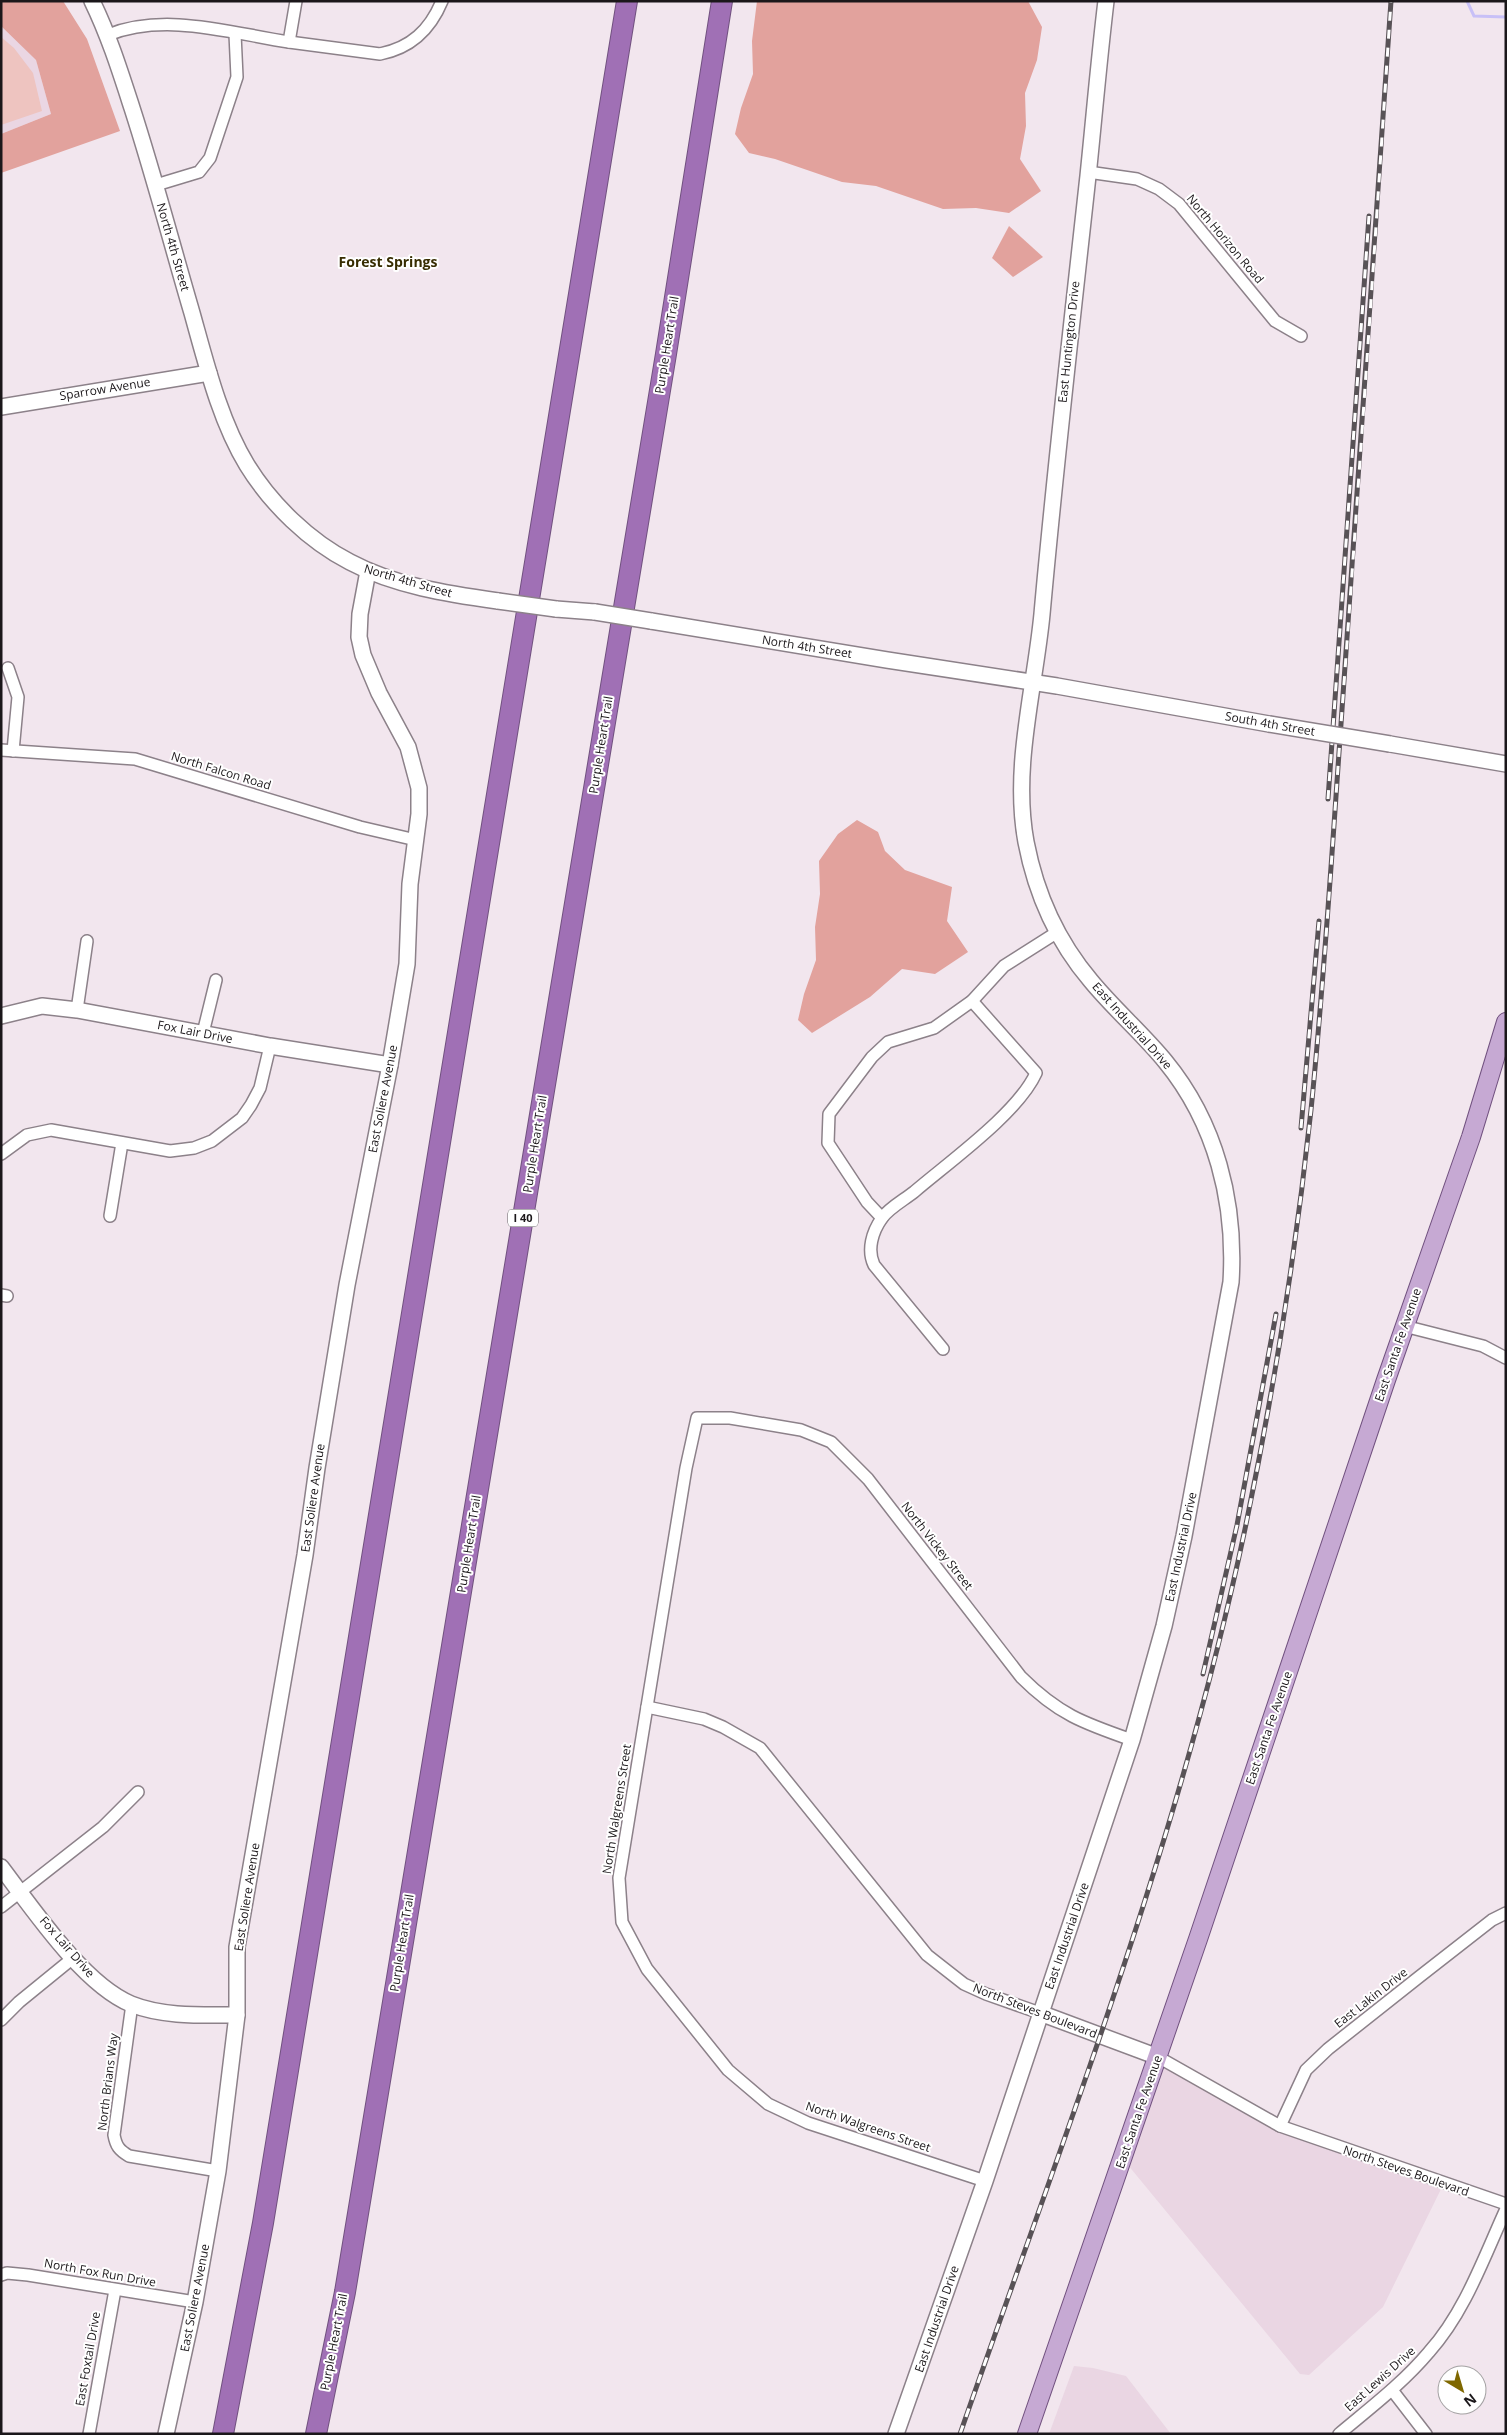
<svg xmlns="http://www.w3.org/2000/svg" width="1507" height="2435" viewBox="0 0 1507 2435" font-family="'Open Sans',sans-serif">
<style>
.built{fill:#ead6e3}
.green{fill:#eec4c0}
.forest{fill:#e2a29d}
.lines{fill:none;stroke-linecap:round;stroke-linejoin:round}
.stream{stroke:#c8c0f7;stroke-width:3}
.street-casing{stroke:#8c8189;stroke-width:14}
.secondary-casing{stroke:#8c8189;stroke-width:18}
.primary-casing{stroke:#71517f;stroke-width:20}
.highway-casing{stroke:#71517f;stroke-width:22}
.street{stroke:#fff;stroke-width:11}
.secondary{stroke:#fff;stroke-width:15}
.primary{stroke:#c6a9d3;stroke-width:18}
.highway{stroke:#a070b5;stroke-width:20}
.rail-casing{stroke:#585256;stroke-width:5}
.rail{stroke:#fff;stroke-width:3;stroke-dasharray:9;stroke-linecap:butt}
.secondary-bridge-casing{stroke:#8c8189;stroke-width:18;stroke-linecap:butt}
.secondary-bridge{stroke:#fff;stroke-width:15}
.labels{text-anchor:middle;stroke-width:4;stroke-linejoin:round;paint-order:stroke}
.shield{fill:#fff;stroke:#5f5d5f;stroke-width:1}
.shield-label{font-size:11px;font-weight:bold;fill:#1b171a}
.street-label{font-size:12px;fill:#1b171a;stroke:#fff}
.neighbourhood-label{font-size:14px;font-weight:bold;fill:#382d02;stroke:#fff}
</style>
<rect width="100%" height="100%" fill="#f2e6ee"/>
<g class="built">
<path d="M1,26L36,60L51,114L1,134Z"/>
<path d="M1158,2057L1280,2126L1444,2183L1383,2307L1309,2375L1300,2374L1123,2159Z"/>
<path d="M1074,2366L1093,2368L1126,2376L1171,2434H1049Z"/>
</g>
<path class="green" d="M1,37L14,48L33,73L42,111L1,125Z"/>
<g class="forest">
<path d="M1,1H63L87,39L120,131L1,173V134L51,114L36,60L1,26Z"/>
<path d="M757,1H1028L1042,27L1037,60L1025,93L1026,126L1020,159L1041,191L1009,213L976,208L943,209L876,186L842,182L775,159L749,153L735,134L741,108L753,74L752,41Z"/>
<path d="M1009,226L1043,257L1013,277L992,258Z"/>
<path d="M857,820L878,832L885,851L905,870L952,887L947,921L968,952L935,974L902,969L870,997L812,1033L798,1020L804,994L816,960L815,927L820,894L819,861L838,834Z"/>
</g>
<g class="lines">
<path class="stream" d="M1467,1L1474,16L1506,17"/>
<g class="street-casing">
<g id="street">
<path d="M108,35C165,12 230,33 289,42L296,1"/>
<path d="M289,42L380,54C411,48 430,30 442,1"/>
<path d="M1088,172L1137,179L1159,189L1179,204L1275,321L1301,336"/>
<path d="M156,185L199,172L210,158L237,77L235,34"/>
<path d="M8,668L18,697L13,751"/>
<path d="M1,750L135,759L360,827L416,840"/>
<path d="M77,1010L87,941"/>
<path d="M203,1033L216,980"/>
<path d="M1,1154L27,1135L51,1130L170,1151L194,1148L212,1141L242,1118L251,1105L260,1088L270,1046"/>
<path d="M110,1216L122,1143"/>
<path d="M882,1218L867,1202L828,1143L829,1114L872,1057L888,1042L934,1028L972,1001L1004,966L1056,933"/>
<path d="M1,1295L7,1296"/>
<path d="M1404,1326L1483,1346L1506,1358"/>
<path d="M943,1349L874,1265C867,1250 872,1232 882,1218C889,1208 904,1200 914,1192C949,1162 1018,1113 1036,1073L972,1001"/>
<path d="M647,1707L704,1719L723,1727L760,1748L927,1955L964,1984L986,1994L1040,2013"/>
<path d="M1,1907L103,1827L138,1792"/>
<path d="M132,2004L114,2135C116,2146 119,2150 129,2156L218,2171"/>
<path d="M1,2020L19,2002L73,1958"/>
<path d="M1158,2057L1280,2126L1506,2204"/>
<path d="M1280,2126L1306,2070L1328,2049L1419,1977L1492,1920L1506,1913"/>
<path d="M985,2181L808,2123L768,2104L728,2070L647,1969L622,1922L619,1878L686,1468L697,1418H730L801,1430L831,1442L868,1479L1021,1677C1058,1714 1083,1723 1132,1740"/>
<path d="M1,2275L7,2273L28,2275L195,2302"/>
<path d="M1392,2390L1426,2434"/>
<path d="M89,2434L115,2290"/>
<path d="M1339,2434C1370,2408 1403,2383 1429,2352C1465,2312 1484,2257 1506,2209"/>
</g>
</g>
<g class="secondary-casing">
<g id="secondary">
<path d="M92,1C109,36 120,71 132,108C154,176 172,245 192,313C206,363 220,421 247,465C271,504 309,541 350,562C395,586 448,594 498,601"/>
<path d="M1,407L209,373"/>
<path d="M556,609L595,612"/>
<path d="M651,621L887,660L1057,686L1269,724"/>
<path d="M1390,744L1506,764"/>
<path d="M1,1016L42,1006L77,1010L270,1046L390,1065"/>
<path d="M1,1867C33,1909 83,1984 131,2004C163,2017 203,2015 237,2015"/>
<path d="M1040,2013L1158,2057"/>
<path d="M166,2434L195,2302L218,2171L237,2015V1947L305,1555L317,1468L347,1285L390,1065L407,964L410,884L419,814V788L408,747L379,693L363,655L359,637L360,614L368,571"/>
<path d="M896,2434L985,2181L1132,1740L1164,1626L1184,1536L1231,1282C1236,1202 1216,1123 1165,1061C1142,1033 1114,1009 1091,981C1057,941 1036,894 1026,842C1012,767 1035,688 1042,614C1055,468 1072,322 1088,176C1094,118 1099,59 1106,1"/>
</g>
</g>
<g class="primary-casing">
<path id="primary" d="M1027,2434L1198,1939L1386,1380L1471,1137L1506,1022"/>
</g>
<g class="highway-casing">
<g id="highway">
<path d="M223,2434L263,2223L627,1"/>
<path d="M316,2434L345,2292L666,354L722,1"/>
</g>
</g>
<use href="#street" class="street"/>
<use href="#secondary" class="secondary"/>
<use href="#primary" class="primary"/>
<use href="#highway" class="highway"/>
<g class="rail-casing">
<g id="rail">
<path d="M1328,799L1369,216"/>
<path d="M1301,1128L1319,921"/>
<path d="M1203,1674L1237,1525L1276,1314"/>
<path d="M960,2434C1064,2135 1180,1839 1245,1529C1274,1391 1296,1250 1311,1110C1324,982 1332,852 1341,724C1359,483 1375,242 1391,1"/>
</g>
</g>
<use href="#rail" class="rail"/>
<g class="secondary-bridge-casing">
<g id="secondary-bridge">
<path d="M498,601L556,609"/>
<path d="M595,612L651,621"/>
<path d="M1269,724L1390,744"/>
</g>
</g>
<use href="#secondary-bridge" class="secondary-bridge"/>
</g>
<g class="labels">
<rect class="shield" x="508" y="1209.5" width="30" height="17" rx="4"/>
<g class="shield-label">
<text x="523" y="1222">I 40</text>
</g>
<g class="street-label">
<text transform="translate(1225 239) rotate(50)" y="4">North Horizon Road</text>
<text transform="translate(173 247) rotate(74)" y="4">North 4th Street</text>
<text transform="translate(1069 342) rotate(-84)" y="4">East Huntington Drive</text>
<text transform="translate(667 345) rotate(-81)" y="4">Purple Heart Trail</text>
<text transform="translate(105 389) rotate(-9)" y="4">Sparrow Avenue</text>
<text transform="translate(408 581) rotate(16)" y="4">North 4th Street</text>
<text transform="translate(807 647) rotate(9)" y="4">North 4th Street</text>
<text transform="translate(1270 724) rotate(10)" y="4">South 4th Street</text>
<text transform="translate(601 745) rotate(-81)" y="4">Purple Heart Trail</text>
<text transform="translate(221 771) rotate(17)" y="4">North Falcon Road</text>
<text transform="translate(1132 1026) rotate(48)" y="4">East Industrial Drive</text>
<text transform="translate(195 1032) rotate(11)" y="4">Fox Lair Drive</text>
<text transform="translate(383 1099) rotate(-79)" y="4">East Soliere Avenue</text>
<text transform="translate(535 1144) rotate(-81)" y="4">Purple Heart Trail</text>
<text transform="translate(1398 1345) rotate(-71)" y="4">East Santa Fe Avenue</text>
<text transform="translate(313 1498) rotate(-82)" y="4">East Soliere Avenue</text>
<text transform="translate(469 1544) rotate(-81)" y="4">Purple Heart Trail</text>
<text transform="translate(937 1546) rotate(52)" y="4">North Vickey Street</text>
<text transform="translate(1181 1547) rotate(-78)" y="4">East Industrial Drive</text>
<text transform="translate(1269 1728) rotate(-71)" y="4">East Santa Fe Avenue</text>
<text transform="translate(617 1809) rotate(-81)" y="4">North Walgreens Street</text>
<text transform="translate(247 1897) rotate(-81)" y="4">East Soliere Avenue</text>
<text transform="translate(1067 1936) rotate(-71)" y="4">East Industrial Drive</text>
<text transform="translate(402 1943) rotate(-81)" y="4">Purple Heart Trail</text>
<text transform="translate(67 1947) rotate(49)" y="4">Fox Lair Drive</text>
<text transform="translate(1371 1998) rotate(-38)" y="4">East Lakin Drive</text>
<text transform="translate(1035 2011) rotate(21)" y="4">North Steves Boulevard</text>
<text transform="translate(108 2082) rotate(-83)" y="4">North Brians Way</text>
<text transform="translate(1139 2112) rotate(-71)" y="4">East Santa Fe Avenue</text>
<text transform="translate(868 2127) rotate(19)" y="4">North Walgreens Street</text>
<text transform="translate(1406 2171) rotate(19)" y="4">North Steves Boulevard</text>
<text transform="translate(100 2273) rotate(10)" y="4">North Fox Run Drive</text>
<text transform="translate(195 2298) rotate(-79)" y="4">East Soliere Avenue</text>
<text transform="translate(937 2319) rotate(-71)" y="4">East Industrial Drive</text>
<text transform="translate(334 2342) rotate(-79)" y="4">Purple Heart Trail</text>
<text transform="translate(88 2359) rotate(-80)" y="4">East Foxtail Drive</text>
<text transform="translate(1380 2379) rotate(-42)" y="4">East Lewis Drive</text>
</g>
<g class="neighbourhood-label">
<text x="388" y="267">Forest Springs</text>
</g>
</g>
<rect width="1507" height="2435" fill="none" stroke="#1b171a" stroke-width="5"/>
<g transform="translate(1462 2390) rotate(142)"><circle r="24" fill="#ffffff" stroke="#a4a2a3"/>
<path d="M0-4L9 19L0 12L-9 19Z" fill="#7f6800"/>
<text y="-8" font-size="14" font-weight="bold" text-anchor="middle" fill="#1b171a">N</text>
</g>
</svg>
